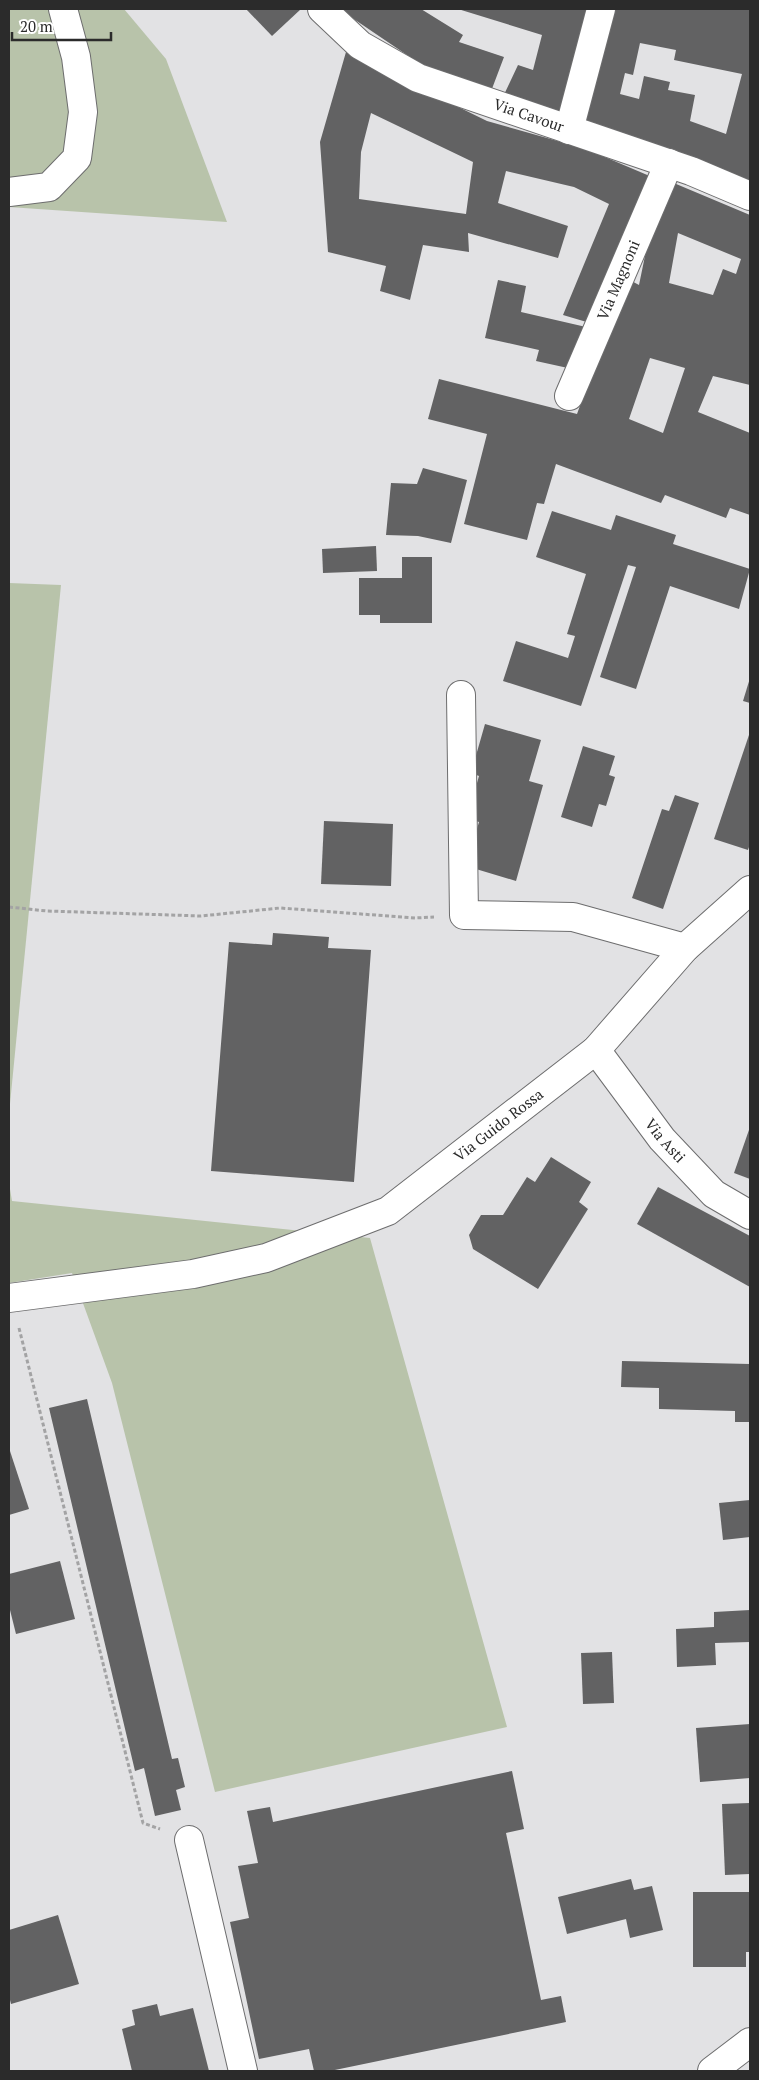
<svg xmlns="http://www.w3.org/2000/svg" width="759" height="2080" viewBox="0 0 759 2080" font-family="'PT Serif',serif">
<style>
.green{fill:#b8c3aa}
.building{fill:#626263;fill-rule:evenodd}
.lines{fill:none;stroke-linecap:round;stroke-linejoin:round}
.minor-casing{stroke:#6d6d6e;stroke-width:30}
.path{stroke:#a3a3a4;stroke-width:3;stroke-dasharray:4 2.5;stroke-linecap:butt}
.minor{stroke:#fff;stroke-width:28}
.labels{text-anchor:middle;stroke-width:5;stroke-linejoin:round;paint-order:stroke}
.street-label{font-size:15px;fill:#2b2b2b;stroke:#fff}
</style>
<rect width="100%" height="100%" fill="#e2e2e4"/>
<g class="green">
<path d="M9,9H124L166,59L227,222L9,207Z"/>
<path d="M9,583L61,585L9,1114Z"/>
<path d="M9,1183L12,1201L370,1238L507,1727L215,1792L112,1383L72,1273L9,1283Z"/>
</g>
<g class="building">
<path d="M246,9H301L272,36Z"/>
<path d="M339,9H421L463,35L459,42L504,57L490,94L438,76Z"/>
<path d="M458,9H596L566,123L501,101L518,65L533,70L542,35Z"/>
<path d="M606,9L750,10V189L576,125ZM640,43L676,50L674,60L742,74L726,134L690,121L695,95L668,90L670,82L644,76L639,99L620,94L625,73L633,75Z"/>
<path d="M346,52L487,121L586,149L652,177L590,323L563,315L609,204L574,187L506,171L498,203L568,226L558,258L468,233L469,252L423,245L410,300L380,291L386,266L328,252L320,142ZM371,113L473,162L466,214L359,199L361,152Z"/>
<path d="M669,181L750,215V385L713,376L698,412L750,433V515L730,508L726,518L665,495L661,503L556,464L544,504L537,503L527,540L464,524L487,434L428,419L439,379L577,414L626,278L639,285L652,222ZM678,233L741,259L736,274L723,269L713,295L669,283ZM650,358L685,368L663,433L629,419Z"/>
<path d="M498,280L526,286L521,312L586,327L577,370L536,361L539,350L485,338Z"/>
<path d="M423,468L467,480L451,543L418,536L386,535L391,483L417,484Z"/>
<path d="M552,511L611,530L616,515L676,535L673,544L750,569L739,609L670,586L636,689L600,677L636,567L628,565L581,706L503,681L516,641L568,658L575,636L567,634L586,574L536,557Z"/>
<path d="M376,546L377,571L323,573L322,549Z"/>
<path d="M402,557H432V623H380V615H359V578H402Z"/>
<path d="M750,678V703L743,701Z"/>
<path d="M485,724L541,740L529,781L543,785L516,881L466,866L479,822L467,818L479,776L471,773Z"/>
<path d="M750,732V844L748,850L714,839Z"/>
<path d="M583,746L615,756L609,775L615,777L606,806L599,804L592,827L561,817Z"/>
<path d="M675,795L699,803L663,909L632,898L662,809L669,811Z"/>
<path d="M324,821L393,824L391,886L321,884Z"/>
<path d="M273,933L329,937L328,948L371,950L354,1182L211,1171L229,942L272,945Z"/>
<path d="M750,1127V1179L734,1173Z"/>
<path d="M551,1157L591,1182L579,1202L588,1209L538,1289L473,1249L469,1235L481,1215H503L527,1177L535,1182Z"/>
<path d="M658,1187L750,1236V1287L637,1224Z"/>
<path d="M622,1361L750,1364V1422H735V1411L659,1409V1388L621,1387Z"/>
<path d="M87,1399L172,1759L178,1758L185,1787L176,1790L181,1810L155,1816L144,1768L135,1771L49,1408Z"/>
<path d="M9,1448L29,1509L9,1515Z"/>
<path d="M750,1500V1537L723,1540L719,1503Z"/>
<path d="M60,1561L75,1619L16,1634L9,1606V1574Z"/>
<path d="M750,1610V1642L715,1643L716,1665L677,1667L676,1629L714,1627V1612Z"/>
<path d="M612,1652L614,1703L583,1704L581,1653Z"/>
<path d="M750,1724V1778L700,1782L696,1728Z"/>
<path d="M512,1771L524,1829L506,1833L541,2000L561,1996L566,2022L330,2071H314L309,2049L259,2059L230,1922L249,1918L238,1866L258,1863L247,1811L270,1807L273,1822Z"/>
<path d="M750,1803V1874L725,1875L722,1804Z"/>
<path d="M631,1879L634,1890L652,1886L663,1930L630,1938L626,1919L567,1934L558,1897Z"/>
<path d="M693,1892H750V1952H746V1967H693Z"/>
<path d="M58,1915L79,1984L11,2004L9,1996V1930Z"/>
<path d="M157,2004L160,2016L193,2008L209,2071H132L122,2029L135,2025L132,2010Z"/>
</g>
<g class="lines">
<g class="minor-casing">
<g id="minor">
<path id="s1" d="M322,9L360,45L418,78L691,171L750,196"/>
<path d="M569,130L601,9"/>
<path d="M9,192L49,187L77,158L83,112L76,57L63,9"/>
<path id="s2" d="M569,396L669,163"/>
<path d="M461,695L464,915L573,917L685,948"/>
<path id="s3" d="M596,1050L662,1139L714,1194L750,1215"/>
<path id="s4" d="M9,1298L193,1274L266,1258L388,1211L596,1050L685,948L750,890"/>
<path d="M189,1840L243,2071"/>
<path d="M712,2071L750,2042"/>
</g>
</g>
<g class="path">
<path d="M9,907L47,911L201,916L280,908L415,918L434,917"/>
<path d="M19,1328L143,1823L160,1829"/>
</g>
<use href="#minor" class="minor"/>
</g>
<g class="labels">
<g class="street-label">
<text dy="5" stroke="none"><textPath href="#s1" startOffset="236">Via Cavour</textPath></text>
<text dy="5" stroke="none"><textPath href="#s2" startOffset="126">Via Magnoni</textPath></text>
<text dy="5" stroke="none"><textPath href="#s4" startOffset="531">Via Guido Rossa</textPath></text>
<text dy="5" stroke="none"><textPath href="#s3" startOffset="114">Via Asti</textPath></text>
</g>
</g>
<rect width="759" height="2080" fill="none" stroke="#2b2b2b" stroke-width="20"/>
<path d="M12 32v8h99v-8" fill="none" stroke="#2b2b2b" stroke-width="2.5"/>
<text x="20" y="32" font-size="15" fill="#2b2b2b" stroke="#ffffff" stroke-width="4" paint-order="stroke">20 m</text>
</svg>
